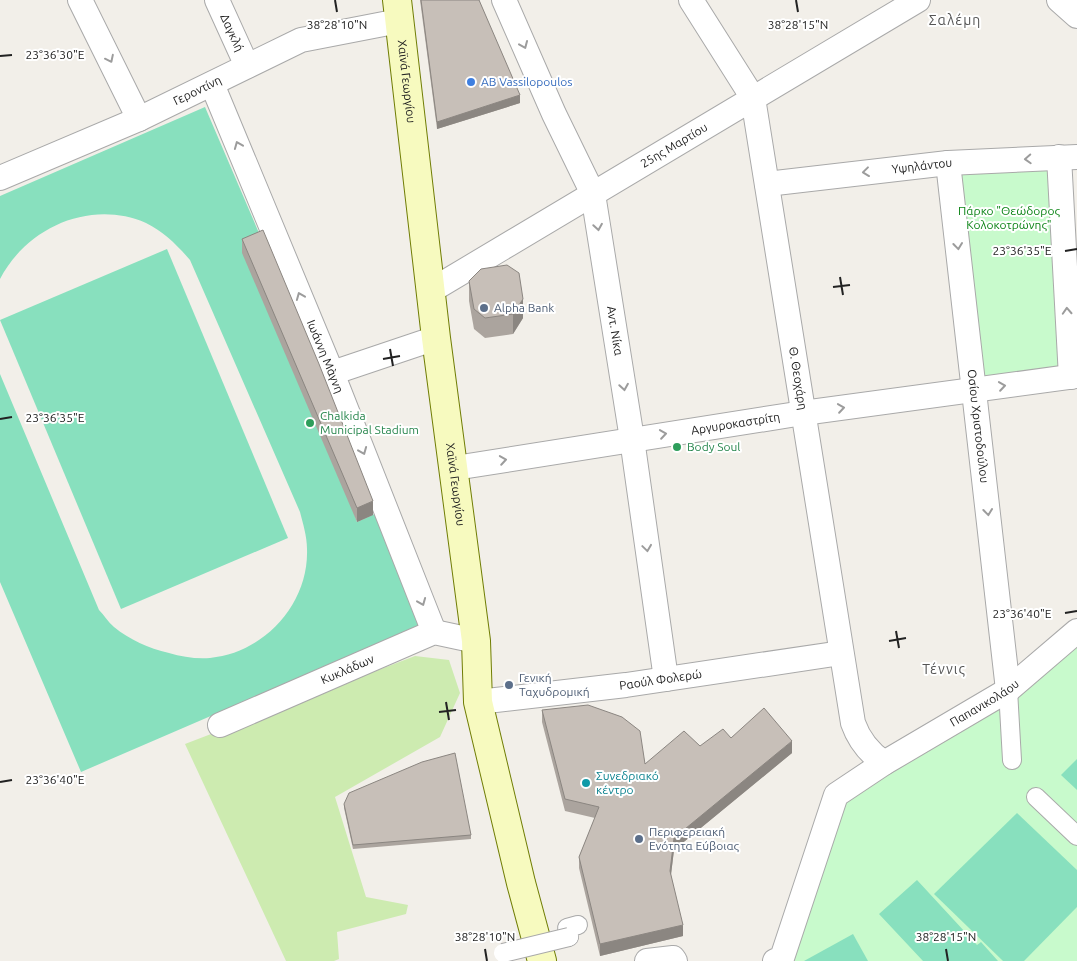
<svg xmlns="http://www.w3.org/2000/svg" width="1077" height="961" viewBox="0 0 1077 961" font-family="Ubuntu,sans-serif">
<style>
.grass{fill:#cdebb0}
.park{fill:#c8facc}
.pitch{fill:#88e0be;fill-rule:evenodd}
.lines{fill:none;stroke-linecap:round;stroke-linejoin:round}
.pedestrian-casing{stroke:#a9a9a9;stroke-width:20}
.minor-casing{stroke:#a9a9a9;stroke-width:26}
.secondary-casing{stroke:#707d05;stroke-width:30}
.pedestrian{stroke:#fff;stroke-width:18}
.minor{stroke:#fff;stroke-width:24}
.secondary{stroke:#f7fabf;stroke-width:28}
.pedestrian-bridge-casing{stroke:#a9a9a9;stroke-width:20;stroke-linecap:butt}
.pedestrian-bridge{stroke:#fff;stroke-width:18}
.wall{fill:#aba49e}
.shaded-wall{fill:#8b8681}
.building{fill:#c7bfb8;stroke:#8b8681}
.oneway{stroke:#9c9c9c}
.ticks{fill:none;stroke:#222;stroke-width:2}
.shop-dot{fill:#3f7fe0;stroke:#fff;stroke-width:2}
.service-dot{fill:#5c6f8a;stroke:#fff;stroke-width:2}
.leisure-dot{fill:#2e9e5b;stroke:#fff;stroke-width:2}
.culture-dot{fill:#0f9aa8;stroke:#fff;stroke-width:2}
.labels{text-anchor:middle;stroke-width:4;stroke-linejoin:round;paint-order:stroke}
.street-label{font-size:12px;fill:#222;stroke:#fff}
.shop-label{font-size:12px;fill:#366cbe;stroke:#fff;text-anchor:start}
.park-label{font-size:12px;fill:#0c8416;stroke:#fff}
.service-label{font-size:12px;fill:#4e5e75;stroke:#fff;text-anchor:start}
.leisure-label{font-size:12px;fill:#27864d;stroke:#fff;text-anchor:start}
.culture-label{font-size:12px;fill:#0d838f;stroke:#fff;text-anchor:start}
.neighbourhood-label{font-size:14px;letter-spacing:1px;fill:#555;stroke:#fff}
.ticks-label{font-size:12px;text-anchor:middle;fill:#222;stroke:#fff;stroke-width:4;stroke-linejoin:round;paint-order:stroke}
</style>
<rect width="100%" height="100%" fill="#f2efe9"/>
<path class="grass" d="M415,656L449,660L460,693L440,737L335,797L366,897L408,905L406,914L337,932L339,959L334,961H286L185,744Z"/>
<g class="park">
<path d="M1059,157L1071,377L974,389L948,163Z"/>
<path d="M1077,638V961H783L842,798Z"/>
</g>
<g class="pitch">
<path d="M205,107L426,623L81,772L0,582V374L99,610C104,615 108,622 114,627C130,640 148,648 169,653C182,657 196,659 210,658C264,653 309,604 307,549C307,536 303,524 300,512L190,260C177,245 164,232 146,223C91,199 27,227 0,279V196ZM263,245L377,513L357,522Z"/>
<path d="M167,249L288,538L121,609L0,320Z"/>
<path d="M1077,759V790L1061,775Z"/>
<path d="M1017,813L1077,870V907L1024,961H1003L934,894Z"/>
<path d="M917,880L977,945L981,942L998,961H923L879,914Z"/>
<path d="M853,934L868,961H804Z"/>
</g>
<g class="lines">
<g class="pedestrian-casing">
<g id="pedestrian">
<path d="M1008,690L1012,760"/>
<path d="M1036,797L1077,836"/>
<path d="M569,937L567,928L578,925"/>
</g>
</g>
<g class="minor-casing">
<g id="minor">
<path d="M80,0L139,119"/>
<path id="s1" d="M217,0L247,66"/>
<path id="s2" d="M504,0L554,114L593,194L632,439L666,679"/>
<path id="s3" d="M691,0L753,98L853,723C859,740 868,752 884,763"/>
<path d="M1059,0L1077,16"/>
<path id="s4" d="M212,84L332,373L434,632"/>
<path d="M1059,157L1071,377"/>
<path id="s5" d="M948,163L1008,690"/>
<path id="s6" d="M0,178L139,119L301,40L399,21"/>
<path id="s7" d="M767,184L948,163L1077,157"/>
<path id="s8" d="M432,290L918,0"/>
<path d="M332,373L436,338"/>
<path id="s9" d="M455,468L803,413L1077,376"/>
<path id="s10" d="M478,702L626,685L841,653"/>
<path id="s11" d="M220,725L434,632L476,641"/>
<path d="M647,961L673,958L675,961"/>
<path id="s12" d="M775,961L782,958L836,795L884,763L1008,690L1077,631"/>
</g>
</g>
<g class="secondary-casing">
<g id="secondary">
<path id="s13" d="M397,0L436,338L476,641L478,702L521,883L542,961"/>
</g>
</g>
<use href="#pedestrian" class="pedestrian"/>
<use href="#minor" class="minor"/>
<use href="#secondary" class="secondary"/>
<g class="pedestrian-bridge-casing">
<path id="pedestrian-bridge" d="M503,953L569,937"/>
</g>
<use href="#pedestrian-bridge" class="pedestrian-bridge"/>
</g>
<g class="wall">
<path d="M420,0H479L520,103L437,129Z"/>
<path d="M242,239L373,515L357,522L242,253Z"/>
<path d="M469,281L523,318L513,334L485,338L474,329L469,301Z"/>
<path d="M542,710L645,764L700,746L731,738L792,753L674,850L671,875L683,936L600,956L579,868V857L595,818L565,811L542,722Z"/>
<path d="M344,804L471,835V839L353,849L344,808Z"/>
</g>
<g class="shaded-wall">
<path d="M520,95V103L437,129V122Z"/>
<path d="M523,299V318L513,334V314Z"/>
<path d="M373,501V515L357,522V508Z"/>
<path d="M792,741V753L674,850L670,882V871L674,838Z"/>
<path d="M683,925V936L600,956V944Z"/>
</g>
<g class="building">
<path d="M421,0H479L520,95L437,122Z"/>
<path d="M263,230L319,364L373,501L357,508L242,239Z"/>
<path d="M507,265L519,273L523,299L513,314L485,318L474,309L469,281L481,269Z"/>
<path d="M588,705L622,717L640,731L645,764L684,731L700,746L723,729L731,738L764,708L792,741L674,838L670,871L683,925L600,944L579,857L599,807L565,799L542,710Z"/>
<path d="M455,753L471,835L353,845L344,804L349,793L422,762Z"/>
</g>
<defs><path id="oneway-chevron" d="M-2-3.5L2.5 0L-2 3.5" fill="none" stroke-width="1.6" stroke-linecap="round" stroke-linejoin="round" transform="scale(1.25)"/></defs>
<g class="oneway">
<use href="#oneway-chevron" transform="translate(524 45) rotate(67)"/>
<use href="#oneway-chevron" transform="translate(110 59) rotate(64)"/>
<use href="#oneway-chevron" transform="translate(238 145) rotate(-112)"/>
<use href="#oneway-chevron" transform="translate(1028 159) rotate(177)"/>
<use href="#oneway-chevron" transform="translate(866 172) rotate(173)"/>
<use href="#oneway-chevron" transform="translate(598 227) rotate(81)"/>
<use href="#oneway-chevron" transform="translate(958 246) rotate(83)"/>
<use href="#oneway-chevron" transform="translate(300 296) rotate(-112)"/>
<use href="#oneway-chevron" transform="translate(1067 311) rotate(-93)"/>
<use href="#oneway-chevron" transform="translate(1002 386) rotate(-8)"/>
<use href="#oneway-chevron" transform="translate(624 387) rotate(81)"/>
<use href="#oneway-chevron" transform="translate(841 408) rotate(-8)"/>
<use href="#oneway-chevron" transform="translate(663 434) rotate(-8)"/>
<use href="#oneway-chevron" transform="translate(363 451) rotate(68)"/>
<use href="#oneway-chevron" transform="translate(503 460) rotate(-9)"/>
<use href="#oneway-chevron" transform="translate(988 512) rotate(83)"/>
<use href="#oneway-chevron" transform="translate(647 548) rotate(82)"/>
<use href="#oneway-chevron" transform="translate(422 602) rotate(68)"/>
</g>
<path class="ticks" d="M335,0L337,12M796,0L798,12M0,56L12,55M1065,251L1077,249M840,277L843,295M833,287L850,285M390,349L393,366M383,359L400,356M0,419L12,417M1065,613L1077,611M896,631L899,648M889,641L906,638M446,702L449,720M439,712L456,710M0,782L12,780M485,949L487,961M946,949L948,961"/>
<circle class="shop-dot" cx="471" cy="82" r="5"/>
<g class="service-dot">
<circle cx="484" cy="308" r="5"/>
<circle cx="509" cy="685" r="5"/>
<circle cx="639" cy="839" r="5"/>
</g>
<g class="leisure-dot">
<circle cx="310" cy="423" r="5"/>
<circle cx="677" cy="447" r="5"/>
</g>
<circle class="culture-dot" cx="586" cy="783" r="5"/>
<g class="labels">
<g class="street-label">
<text dy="4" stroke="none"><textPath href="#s1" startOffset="36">Δαγκλή</textPath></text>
<text dy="4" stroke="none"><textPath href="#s13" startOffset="82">Χαϊνά Γεωργίου</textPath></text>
<text dy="4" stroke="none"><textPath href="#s6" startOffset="216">Γεροντίνη</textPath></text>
<text dy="4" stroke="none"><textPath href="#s8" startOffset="282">25ης Μαρτίου</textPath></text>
<text dy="4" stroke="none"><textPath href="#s7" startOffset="156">Υψηλάντου</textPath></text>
<text dy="4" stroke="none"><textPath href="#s2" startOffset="352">Αντ. Νίκα</textPath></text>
<text dy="4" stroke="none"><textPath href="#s4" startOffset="295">Ιωάννη Μὰγνη</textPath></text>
<text dy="4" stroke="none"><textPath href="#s3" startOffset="400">Θ. Θεοχάρη</textPath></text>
<text dy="4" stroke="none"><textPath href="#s9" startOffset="284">Αργυροκαστρίτη</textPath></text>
<text dy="4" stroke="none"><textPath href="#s5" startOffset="265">Οσίου Χριστοδούλου</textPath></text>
<text dy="4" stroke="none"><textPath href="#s13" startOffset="488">Χαϊνά Γεωργίου</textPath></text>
<text dy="4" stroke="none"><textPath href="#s11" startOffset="139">Κυκλάδων</textPath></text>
<text dy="4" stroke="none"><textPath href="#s10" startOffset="184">Ραούλ Φολερώ</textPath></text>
<text dy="4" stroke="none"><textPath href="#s12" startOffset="354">Παπανικολάου</textPath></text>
</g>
<g class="shop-label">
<text x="481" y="86">AB Vassilopoulos</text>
</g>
<g class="park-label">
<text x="1009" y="215">Πάρκο "Θεώδορος<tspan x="1009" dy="14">Κολοκοτρώνης"</tspan></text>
</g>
<g class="service-label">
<text x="494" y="312">Alpha Bank</text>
<text x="519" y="682">Γενική<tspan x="519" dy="14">Ταχυδρομική</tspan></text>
<text x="649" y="836">Περιφερειακή<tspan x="649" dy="14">Ενότητα Εύβοιας</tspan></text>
</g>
<g class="leisure-label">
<text x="320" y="420">Chalkida<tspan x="320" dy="14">Municipal Stadium</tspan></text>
<text x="687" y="451">Body Soul</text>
</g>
<g class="culture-label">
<text x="596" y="780">Συνεδριακό<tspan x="596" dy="14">κέντρο</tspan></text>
</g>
<g class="neighbourhood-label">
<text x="955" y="25">Σαλέμη</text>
<text x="944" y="674">Τέννις</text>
</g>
</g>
<g class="ticks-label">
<text x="337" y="29">38°28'10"N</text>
<text x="798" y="29">38°28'15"N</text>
<text x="55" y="59">23°36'30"E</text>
<text x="1022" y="255">23°36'35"E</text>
<text x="55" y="422">23°36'35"E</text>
<text x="1022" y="618">23°36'40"E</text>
<text x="55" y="784">23°36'40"E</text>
<text x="485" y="941">38°28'10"N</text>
<text x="946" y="941">38°28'15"N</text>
</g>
</svg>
